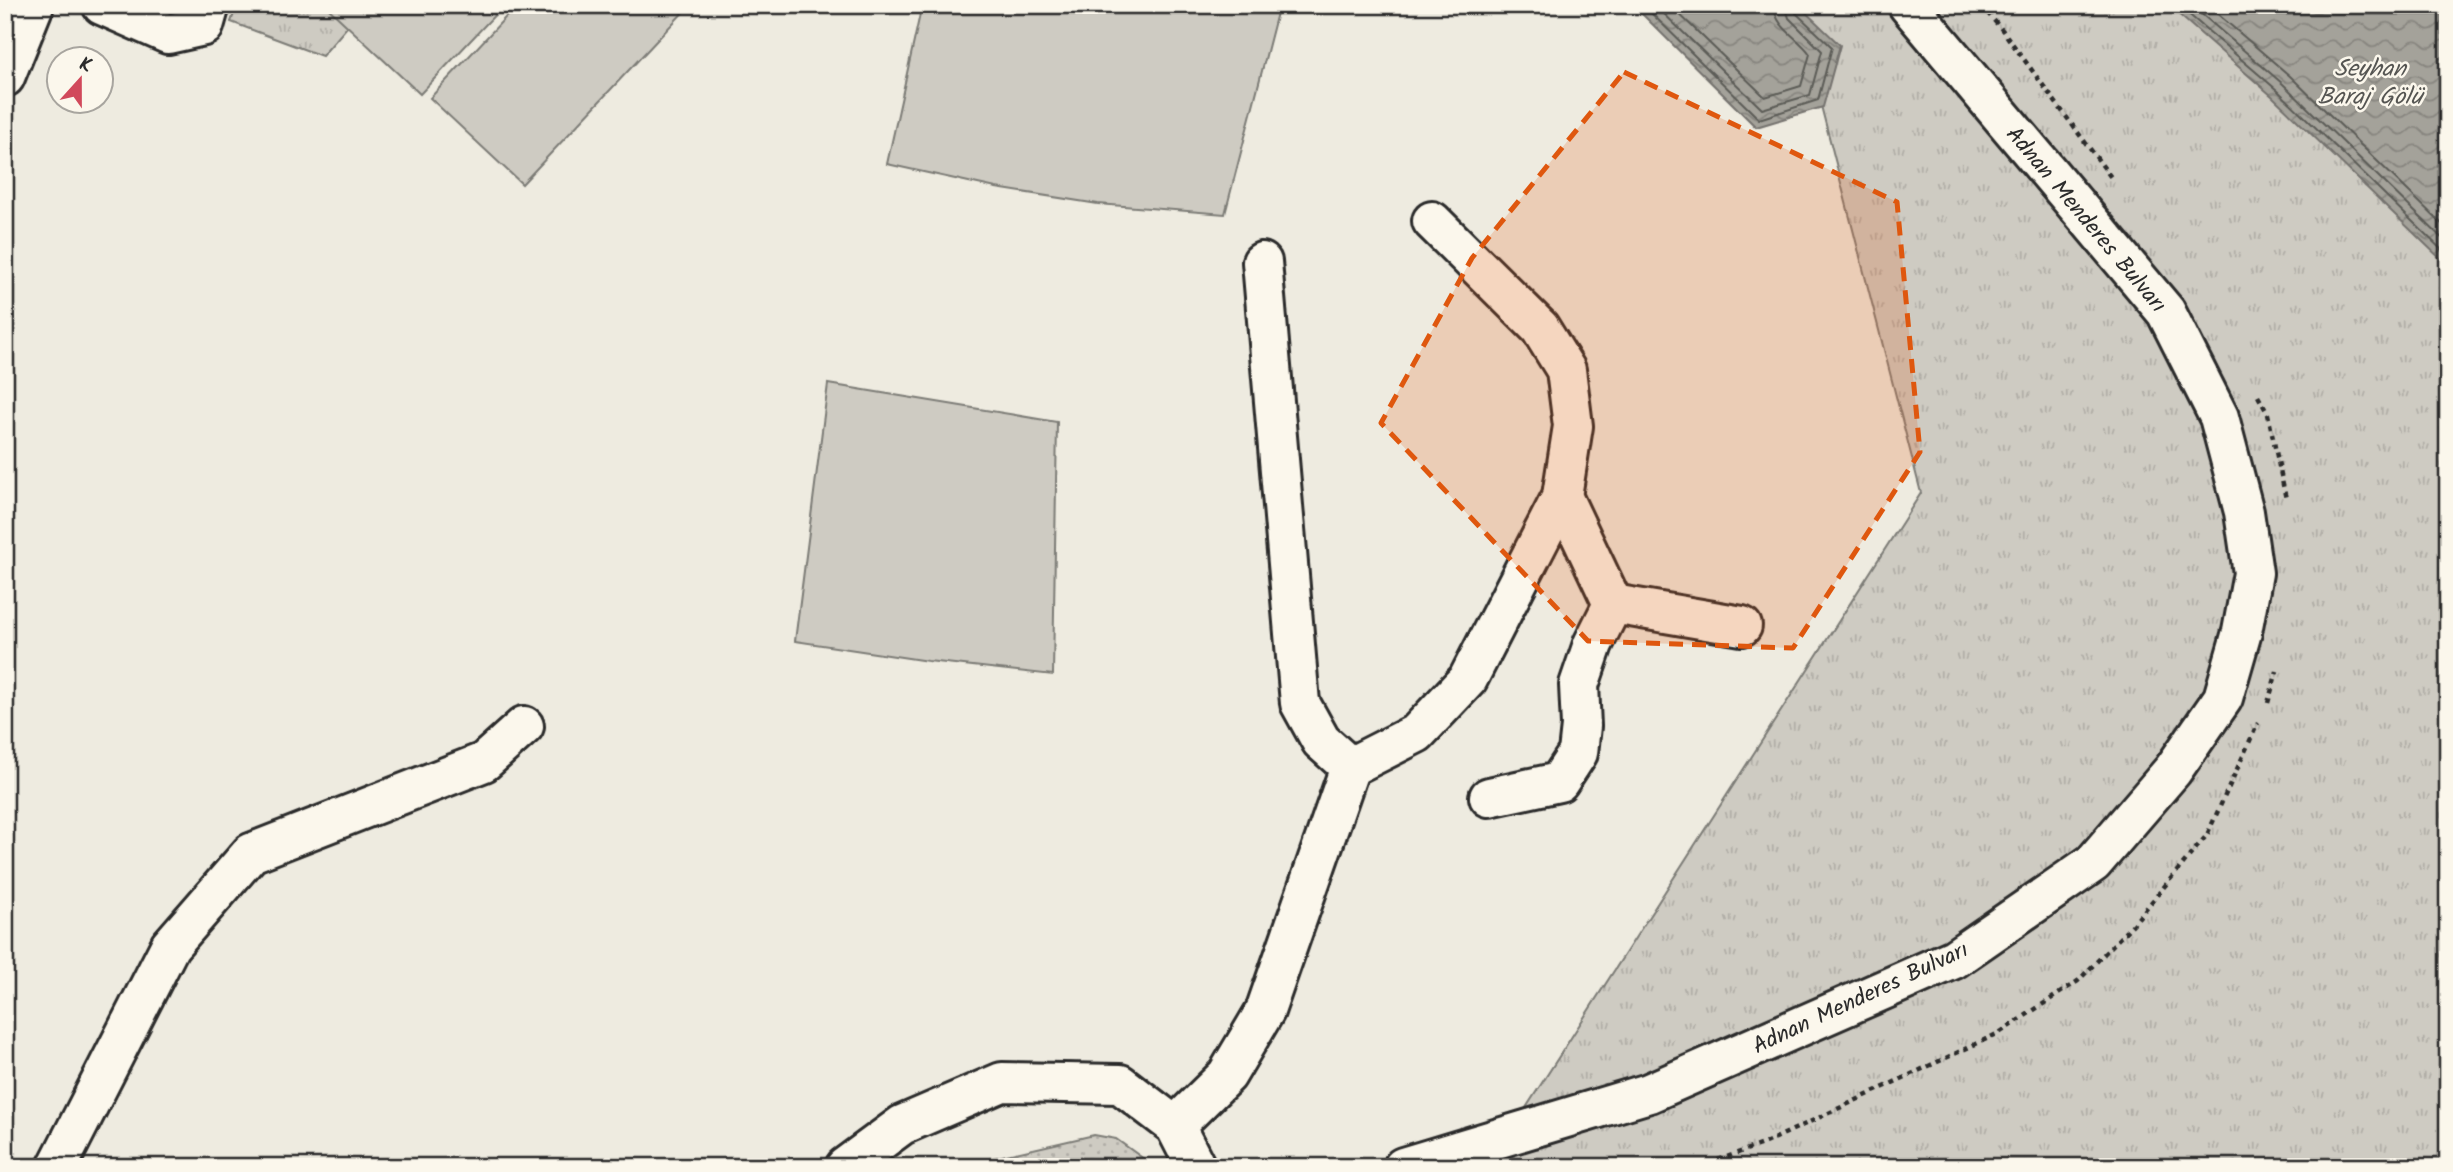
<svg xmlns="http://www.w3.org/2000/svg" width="2453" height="1172" viewBox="0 0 2453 1172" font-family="Kalam,sans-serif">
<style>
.grass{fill:url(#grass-dots);stroke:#7c7b76;stroke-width:2}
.park{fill:url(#park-tufts);stroke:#7c7b76;stroke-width:2}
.pitch{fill:#cecbc2;stroke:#7c7b76;stroke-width:2}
.water{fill:url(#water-waves);stroke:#74726e;stroke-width:2}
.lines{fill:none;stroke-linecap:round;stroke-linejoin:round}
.shore{stroke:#5b5b57;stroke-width:2}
.minor-casing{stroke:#2b2b2b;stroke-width:44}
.major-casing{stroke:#2b2b2b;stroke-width:44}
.path{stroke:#2b2b2b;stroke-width:4.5;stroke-dasharray:5 5;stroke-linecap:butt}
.minor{stroke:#fbf7ec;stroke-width:38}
.major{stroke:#fbf7ec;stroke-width:38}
.marked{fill:#df570e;fill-opacity:0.2;stroke:#df570e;stroke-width:5;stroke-dasharray:14 9;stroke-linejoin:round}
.labels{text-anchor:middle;stroke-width:5;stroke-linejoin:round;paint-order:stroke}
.street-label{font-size:23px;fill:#2b2b2b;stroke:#fbf7ec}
.water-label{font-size:24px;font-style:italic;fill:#555552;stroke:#fbf7ec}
</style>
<defs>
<pattern id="grass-dots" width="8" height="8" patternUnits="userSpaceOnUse" patternTransform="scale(1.75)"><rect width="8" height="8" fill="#cecbc2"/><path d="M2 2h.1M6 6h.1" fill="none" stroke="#b1aea7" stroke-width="1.8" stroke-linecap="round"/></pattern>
<pattern id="park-tufts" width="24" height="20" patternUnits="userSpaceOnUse" patternTransform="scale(1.75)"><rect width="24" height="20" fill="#cecbc2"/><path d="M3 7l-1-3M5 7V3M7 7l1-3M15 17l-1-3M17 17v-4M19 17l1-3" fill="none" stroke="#b1aea7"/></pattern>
<pattern id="water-waves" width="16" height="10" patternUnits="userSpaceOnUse" patternTransform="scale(1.75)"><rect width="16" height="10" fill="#a4a29a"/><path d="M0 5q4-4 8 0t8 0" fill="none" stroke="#86847e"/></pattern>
</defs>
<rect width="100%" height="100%" fill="#eeebe0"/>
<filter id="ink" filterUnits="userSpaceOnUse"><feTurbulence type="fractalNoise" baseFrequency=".0143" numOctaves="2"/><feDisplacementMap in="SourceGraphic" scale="14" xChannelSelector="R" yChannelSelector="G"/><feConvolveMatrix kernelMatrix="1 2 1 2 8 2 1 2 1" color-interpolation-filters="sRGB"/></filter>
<g filter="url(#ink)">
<path class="grass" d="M1094,1135L1116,1139L1155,1167H954Z"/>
<g class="park">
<path d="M237,5H366L322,56L231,22Z"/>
<path d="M1795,5H2448V1167H1488L1921,493Z"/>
</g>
<g class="pitch">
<path d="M331,5H504L420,94L328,8Z"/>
<path d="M517,5H690L522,184L430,98Z"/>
<path d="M922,5H1279L1225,214L1098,204L996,188L887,164Z"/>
<path d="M828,384L1057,422L1053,675L928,661L795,641Z"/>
</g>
<g class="water">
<path d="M1633,5H1798L1840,45L1823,107L1756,127Z"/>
<path d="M2168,5H2448V266L2272,96Z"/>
</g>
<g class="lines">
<g class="shore">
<path d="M1643,5L1759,119L1818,100L1832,47L1796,13L1794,5"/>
<path d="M1655,5L1762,109L1810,95L1822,51L1789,18L1785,5"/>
<path d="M1670,5L1765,97L1801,86L1810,54C1799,37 1775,29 1774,5"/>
<path d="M2178,5L2277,90L2448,256"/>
<path d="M2191,5L2283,84L2448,244"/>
<path d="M2207,5L2290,76L2448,230"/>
</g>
<g class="minor-casing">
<g id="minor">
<path d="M102,5L168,34L204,26L210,5"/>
<path d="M1613,604L1742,626"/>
<path d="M1350,767L1417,733L1468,679L1562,496L1573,426L1566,370L1540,328L1432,221"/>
<path d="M1489,797L1559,782L1578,753L1581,726L1579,685L1593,644L1613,604L1562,496"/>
<path d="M1175,1126L1227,1075L1265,1011L1350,767L1321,741L1300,703L1262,262"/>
<path d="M57,1167L170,946L251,853L484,762L524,726"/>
<path d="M845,1167L902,1125L1002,1082L1120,1084L1175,1126L1196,1167"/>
<path d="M1403,1167L1649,1093L1954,959L2093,863L2173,770L2223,698L2242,632L2253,573L2244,512L2219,417L2166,312L1908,5"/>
</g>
</g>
<g class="major-casing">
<path id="major" d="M5,77L34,5"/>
</g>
<g class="path">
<path d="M1981,5L2003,31L2113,180"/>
<path d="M2258,396L2268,414L2286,499"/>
<path d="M2268,703L2277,671"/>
<path d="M1699,1167L1765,1143L1999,1033L2078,981L2134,923L2207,835L2258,723"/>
</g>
<use href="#minor" class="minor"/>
<use href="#major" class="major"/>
</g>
</g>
<path class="marked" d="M1624,72L1897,202L1920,452L1793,648L1588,641L1381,423L1472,258Z"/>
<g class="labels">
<g class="street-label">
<text transform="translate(2087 219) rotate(50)" y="8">Adnan Menderes Bulvarı</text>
<text transform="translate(1860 997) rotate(-25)" y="8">Adnan Menderes Bulvarı</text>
</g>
<g class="water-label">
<text x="2370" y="76">Seyhan<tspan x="2370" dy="28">Baraj Gölü</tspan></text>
</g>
</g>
<rect width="2453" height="1172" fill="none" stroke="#fbf7ec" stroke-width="28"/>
<rect x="14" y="14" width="2425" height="1144" fill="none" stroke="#2b2b2b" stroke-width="2.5" filter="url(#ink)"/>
<g transform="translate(80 80) rotate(21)"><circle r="33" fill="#fbf7ec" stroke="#a8a59f" stroke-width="2"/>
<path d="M0-5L12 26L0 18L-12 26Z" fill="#d1495b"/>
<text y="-10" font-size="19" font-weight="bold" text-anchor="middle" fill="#2b2b2b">K</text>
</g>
</svg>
